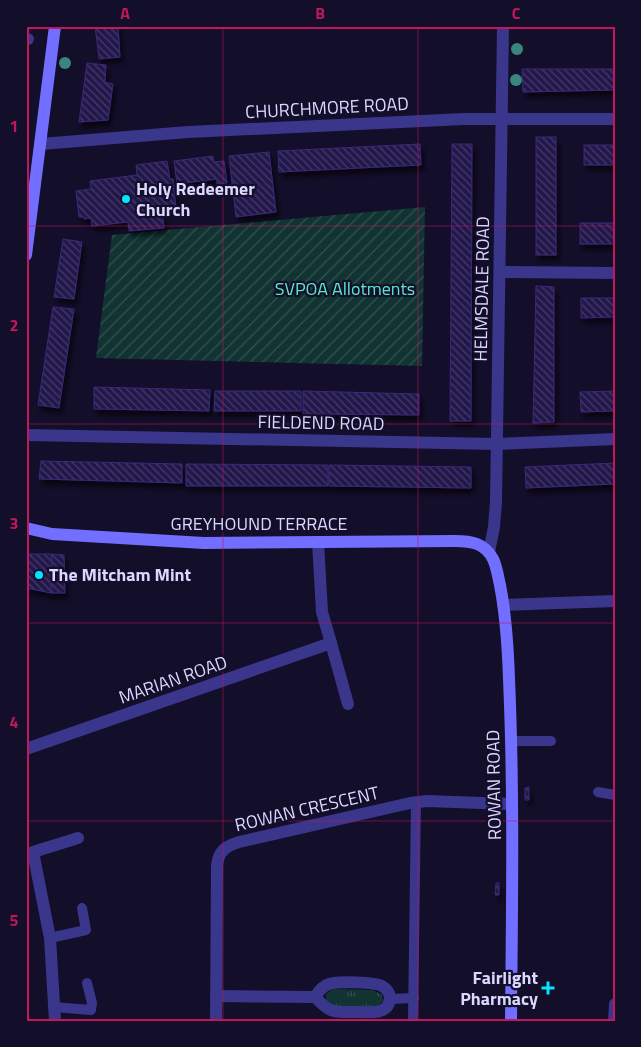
<svg xmlns="http://www.w3.org/2000/svg" width="641" height="1047" viewBox="0 0 641 1047" font-family="'Titillium Web',sans-serif">
<style>
.grass{fill:url(#grass-tufts)}
.garden{fill:url(#garden-furrows)}
.building{fill:url(#building-back-hatch);stroke:#39297a;filter:url(#shadow)}
.lines{fill:none;stroke-linecap:round;stroke-linejoin:round}
.lane{stroke:#39368c;stroke-width:10}
.street{stroke:#39368c;stroke-width:12}
.secondary{stroke:#726eff;stroke-width:12}
.tree{fill:#3a867f}
.grid{fill:none;stroke:#c2185b;stroke-width:1;stroke-opacity:0.55}
.poi-dot{fill:#03e5ff;stroke:#130e2a;stroke-width:2}
.labels{text-anchor:middle;stroke-width:4.5;stroke-linejoin:round;paint-order:stroke}
.street-label{font-size:18px;fill:#dcd7ff;stroke:#130e2a}
.poi-label{font-size:18px;font-weight:bold;fill:#dcd7ff;stroke:#130e2a;text-anchor:start}
.park-label{font-size:18px;fill:#59e9c5;stroke:#130e2a}
.neatline{fill:none;stroke:#c2185b;stroke-width:2}
.grid-label{font-size:16px;text-anchor:middle;font-weight:bold;fill:#c2185b}
</style>
<defs>
<pattern id="grass-tufts" width="24" height="20" patternUnits="userSpaceOnUse" patternTransform="scale(1.25)"><rect width="24" height="20" fill="#113433"/><path d="M3 7l-1-3M5 7V3M7 7l1-3M15 17l-1-3M17 17v-4M19 17l1-3" fill="none" stroke="#335152"/></pattern>
<pattern id="garden-furrows" width="10" height="10" patternUnits="userSpaceOnUse" patternTransform="scale(1.25)"><rect width="10" height="10" fill="#113433"/><path d="M-1 1l2-2M0 10L10 0M9 11l2-2" fill="none" stroke="#335152"/></pattern>
<pattern id="building-back-hatch" width="6" height="6" patternUnits="userSpaceOnUse" patternTransform="scale(1.25)"><rect width="6" height="6" fill="#23194c"/><path d="M-1 5l2 2M0 0l6 6M5-1l2 2" fill="none" stroke="#423a67"/></pattern>
<filter id="shadow"><feDropShadow dx="3" dy="5.5" stdDeviation="2.5" flood-color="#0009"/></filter>
</defs>
<rect width="100%" height="100%" fill="#130e2a"/>
<path class="grass" d="M333,989L373,990L382,995L383,1001L377,1007H335L326,1000V994Z"/>
<path class="garden" d="M425,207L422,366L96,358L112,235Z"/>
<g class="building">
<path d="M95,26H118L120,57L99,59Z"/>
<path d="M87,63L106,65L105,82L113,84L108,120L79,122Z"/>
<path d="M522,69H615V90L523,92Z"/>
<rect x="536" y="137" width="20" height="118"/>
<path d="M420,144L421,165L279,172L278,151Z"/>
<path d="M452,144H472L471,421H450Z"/>
<rect x="584" y="145" width="31" height="20"/>
<path d="M269,152L276,212L236,217L229,156Z"/>
<path d="M213,156L214,162L224,161L227,183L217,184V179L177,184L174,161Z"/>
<path d="M167,161L170,179H173L176,208L162,210L164,228L129,231L128,222L92,226L91,218L84,219V217H79L76,191L91,189L90,181L137,175L136,165Z"/>
<rect x="580" y="223" width="35" height="21"/>
<path d="M63,239L82,242L74,299L54,297Z"/>
<path d="M536,286L554,287V422L533,423Z"/>
<path d="M581,298H615V317L581,318Z"/>
<path d="M53,307L74,309L59,408L38,405Z"/>
<path d="M94,387L210,390L209,411L94,409Z"/>
<path d="M215,391H301V411H214Z"/>
<path d="M303,391L419,394V415L303,414Z"/>
<path d="M615,391V411L581,412L580,392Z"/>
<path d="M41,461L182,464V483L39,479Z"/>
<path d="M615,463V484L526,488L525,467Z"/>
<path d="M186,464L328,465V486H186Z"/>
<path d="M329,465L471,467V488L329,486Z"/>
<path d="M29,554H52L51,593L26,588V562Z"/>
<path d="M52,554L64,555L65,593H51Z"/>
<path d="M529,787V800H525V788Z"/>
<path d="M496,883H499V895H495Z"/>
</g>
<g class="lines">
<g class="lane">
<path d="M512,741H551"/>
<path d="M598,792L615,795"/>
<path d="M50,938L86,930L82,908"/>
<path d="M390,999L414,998"/>
<path d="M54,1007L91,1010L92,1003L87,983"/>
<path d="M413,1021L416,802"/>
</g>
<g class="street">
<path d="M26,39H28"/>
<path d="M41,144L188,132L464,119H615"/>
<path d="M500,272L615,273"/>
<path d="M26,435L497,444L615,439"/>
<path d="M489,552L494,527L496,502L503,26"/>
<path d="M503,605L615,601"/>
<path d="M331,643L348,704"/>
<path d="M26,749L331,643L322,612L318,542"/>
<path d="M216,996L315,997C331,1014 333,1012 356,1012C368,1012 389,1016 390,998C390,993 386,988 382,986C375,982 337,981 329,984C323,986 318,992 315,997"/>
<path d="M55,1021L50,938L33,852L78,838"/>
<path d="M216,1021L217,866C218,851 226,846 239,842L410,803L427,801L512,804"/>
<path d="M614,1021L615,1004"/>
</g>
<g class="secondary">
<path d="M26,255L55,26"/>
<path d="M26,528L52,534L204,543L455,541C471,541 485,543 493,559C497,567 498,577 500,585C506,616 508,648 509,679C514,793 512,907 511,1021"/>
</g>
</g>
<g class="tree">
<circle cx="517" cy="49" r="6"/>
<circle cx="65" cy="63" r="6"/>
<circle cx="516" cy="80" r="6"/>
</g>
<path class="grid" d="M223,26V1021M418,26V1021M26,226H615M26,424H615M26,623H615M26,821H615"/>
<g class="poi-dot">
<circle cx="126" cy="199" r="5"/>
<circle cx="39" cy="575" r="5"/>
<path d="M545.5 980.5h5v5h5v5h-5v5h-5v-5h-5v-5h5z"/>
</g>
<g class="labels">
<g class="street-label">
<text transform="translate(327 108) rotate(-3)" y="6">CHURCHMORE ROAD</text>
<text transform="translate(482 289) rotate(-89)" y="6">HELMSDALE ROAD</text>
<text transform="translate(321 423) rotate(1)" y="6">FIELDEND ROAD</text>
<text x="259" y="530">GREYHOUND TERRACE</text>
<text transform="translate(173 680) rotate(-19)" y="6">MARIAN ROAD</text>
<text transform="translate(494 785) rotate(-91)" y="6">ROWAN ROAD</text>
<text transform="translate(307 809) rotate(-13)" y="6">ROWAN CRESCENT</text>
</g>
<g class="poi-label">
<text x="136" y="195">Holy Redeemer<tspan x="136" dy="21">Church</tspan></text>
<text x="49" y="581">The Mitcham Mint</text>
<text x="538" y="984" text-anchor="end">Fairlight<tspan x="538" dy="21">Pharmacy</tspan></text>
</g>
<g class="park-label">
<text x="345" y="295">SVPOA Allotments</text>
</g>
</g>
<rect width="641" height="1047" fill="none" stroke="#130e2a" stroke-width="55"/>
<rect x="28" y="28" width="586" height="992" class="neatline"/>
<g class="grid-label">
<text x="125" y="19">A</text>
<text x="320" y="19">B</text>
<text x="516" y="19">C</text>
<text x="14" y="132">1</text>
<text x="14" y="331">2</text>
<text x="14" y="529">3</text>
<text x="14" y="728">4</text>
<text x="14" y="926">5</text>
</g>
</svg>
